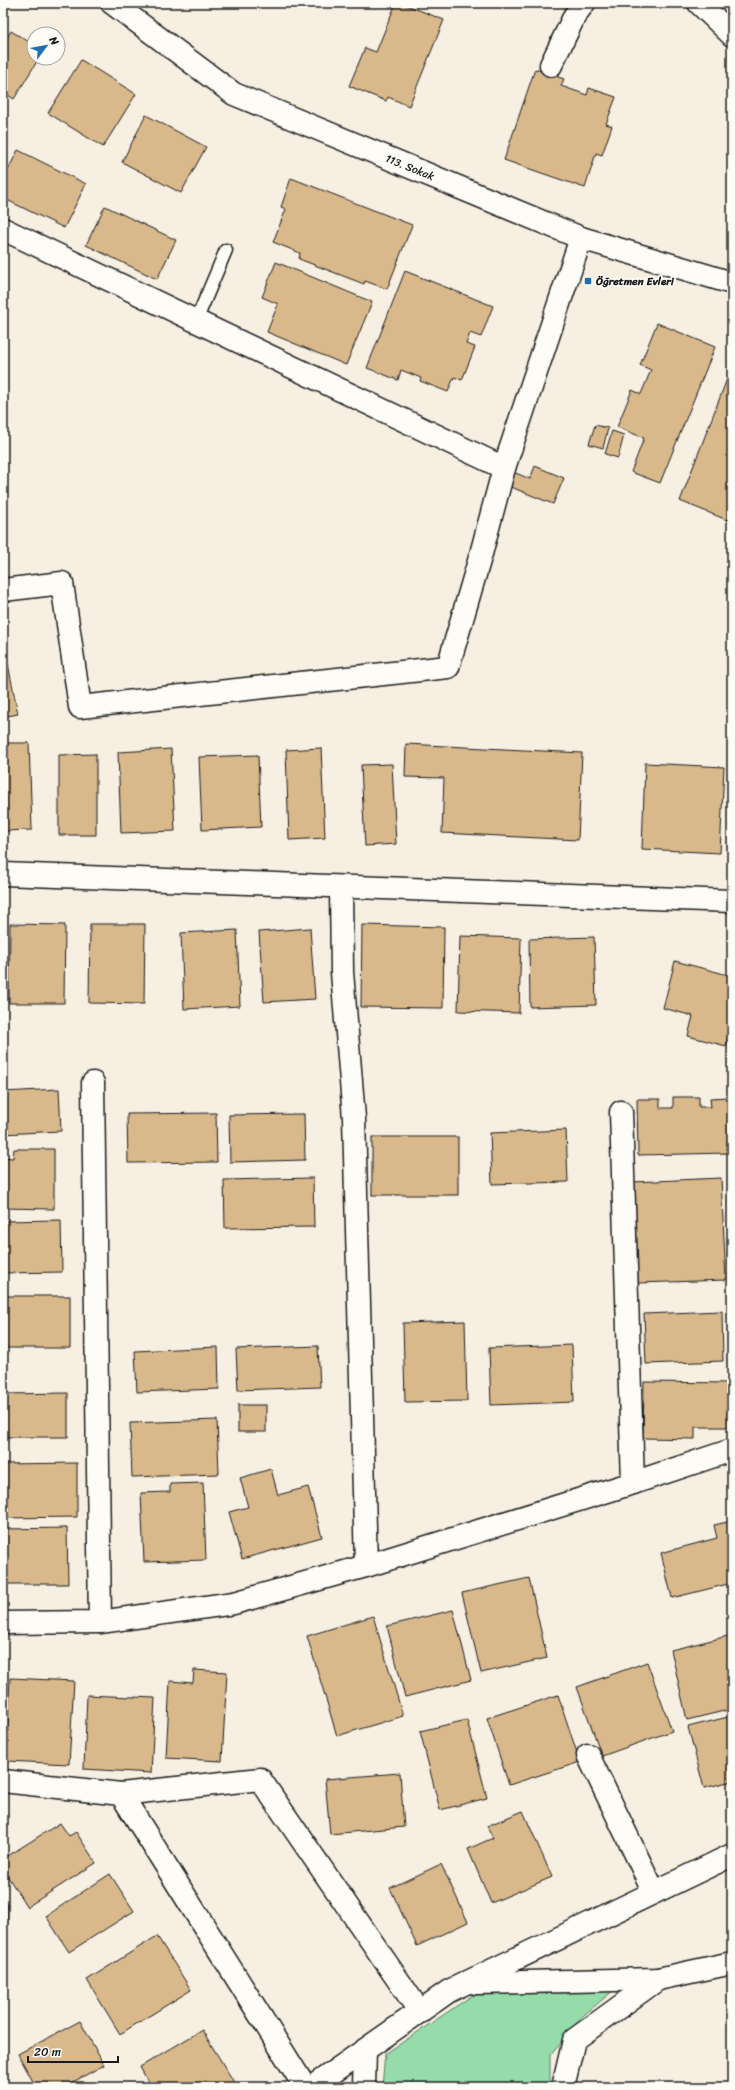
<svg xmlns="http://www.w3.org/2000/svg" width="735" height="2090" viewBox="0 0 735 2090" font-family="Sriracha,sans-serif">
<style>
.green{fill:#95dcaa;stroke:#587c63}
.building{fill:#d9b98c;stroke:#1c1c1c}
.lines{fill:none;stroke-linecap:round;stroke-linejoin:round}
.lane-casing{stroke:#1c1c1c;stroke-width:15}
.street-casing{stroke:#1c1c1c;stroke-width:25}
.secondary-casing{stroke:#1c1c1c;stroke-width:25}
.lane{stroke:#fdfcf7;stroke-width:12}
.street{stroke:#fdfcf7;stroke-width:22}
.secondary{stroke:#fdfcf7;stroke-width:22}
.poi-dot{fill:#1f6fb2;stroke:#fdfcf7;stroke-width:1.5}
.labels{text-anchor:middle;stroke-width:3.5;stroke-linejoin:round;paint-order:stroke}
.street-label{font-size:11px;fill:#1c1c1c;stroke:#fdfcf7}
.poi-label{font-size:11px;font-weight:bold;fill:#1c1c1c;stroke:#fdfcf7;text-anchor:start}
</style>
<rect width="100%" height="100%" fill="#f6efe2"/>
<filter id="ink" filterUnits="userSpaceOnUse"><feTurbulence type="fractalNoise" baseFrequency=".025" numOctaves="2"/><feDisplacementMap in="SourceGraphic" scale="8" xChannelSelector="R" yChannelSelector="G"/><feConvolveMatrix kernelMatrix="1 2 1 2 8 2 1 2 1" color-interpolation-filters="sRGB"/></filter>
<g filter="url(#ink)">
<path class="green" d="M614,1990L584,2015L550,2056V2087H382L385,2054L473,1995Z"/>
<g class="building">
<path d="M396,3H401L444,20L409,106L388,97L386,101L349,86L365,48L376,52Z"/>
<path d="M3,29L7,32L3,39Z"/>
<path d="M11,31L34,45V58H39L14,99L3,92V44Z"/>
<path d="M81,60L136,94L103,147L48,113Z"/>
<path d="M535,69L564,79L561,86L587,95L589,88L616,97L606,124L612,126L602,155L596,153L585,188L504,160Z"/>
<path d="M146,115L206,147L181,193L122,162Z"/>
<path d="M18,150L86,184L64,228L3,198V180Z"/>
<path d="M291,178L412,225L387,289L365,281L364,284L299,259L300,253L273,242L286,209L281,207Z"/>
<path d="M105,206L176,240L157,279L86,245Z"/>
<path d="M276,262L372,302L346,365L267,332L278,304L262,297Z"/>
<path d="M405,271L493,306L481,337L470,333L466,344L475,347L462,380L454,377L448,392L420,381L421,378L401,370L398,380L367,368Z"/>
<path d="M657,323L715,347L660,483L631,472L644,438L617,427L632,390L641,394L651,370L640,365Z"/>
<path d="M732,366V522L680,501Z"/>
<path d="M595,425L608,428L603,448L589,444Z"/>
<path d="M612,431L624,435L618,458L605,454Z"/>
<path d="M535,466L564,478L553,504L506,485L511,471L530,479Z"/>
<path d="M3,639L18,714L3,717Z"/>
<path d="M3,743H29L32,830L3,831Z"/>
<path d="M406,744L582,753L578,840L442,833L444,778L405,777Z"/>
<path d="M321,748L325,838L289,840L286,750Z"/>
<path d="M171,749L175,831L121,833L118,752Z"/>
<path d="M96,754V835H59V755Z"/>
<path d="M258,755L261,827L202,830L199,757Z"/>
<path d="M645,763L724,767L720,853L642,849Z"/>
<path d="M392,764L396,844L365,846L361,765Z"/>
<path d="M10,924L65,925L64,1003H9Z"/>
<path d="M90,924H145L144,1004L89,1003Z"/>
<path d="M362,925L444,927L443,1008L361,1007Z"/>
<path d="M310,928L315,999L264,1002L259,932Z"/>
<path d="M237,930L240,1006L184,1009L181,933Z"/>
<path d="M460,936L521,938L519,1013L458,1011Z"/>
<path d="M594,937L596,1005L530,1007L529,939Z"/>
<path d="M675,961L732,976V1022L726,1046L688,1036L693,1016L663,1008Z"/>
<path d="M59,1089L61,1131L3,1134V1092Z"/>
<path d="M673,1097H699V1107H711L710,1098L729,1097L730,1153L638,1155L637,1099H660V1108H673Z"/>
<path d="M216,1113L217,1162L128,1163L127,1114Z"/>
<path d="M304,1114L305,1160L230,1162L229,1115Z"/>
<path d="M566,1130L568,1182L492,1184L490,1133Z"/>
<rect x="372" y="1137" width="86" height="58"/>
<path d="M14,1149H54V1209L3,1208V1157L13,1158Z"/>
<path d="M313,1178L314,1227L225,1228L224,1180Z"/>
<path d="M721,1178L726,1280L638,1283L633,1182Z"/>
<path d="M61,1220L62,1272L3,1273V1221Z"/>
<rect x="3" y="1296" width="67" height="52"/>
<path d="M722,1311L723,1361L646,1364L644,1314Z"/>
<path d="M465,1321L467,1401L405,1402L403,1323Z"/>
<path d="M572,1345L574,1402L491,1405L489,1348Z"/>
<path d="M318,1346L320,1387L238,1390L236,1349Z"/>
<path d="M218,1347L219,1389L137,1392L135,1351Z"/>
<path d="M644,1382L732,1383L731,1427H695V1439L643,1438Z"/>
<path d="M68,1393V1437H3V1394Z"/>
<rect x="238" y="1405" width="28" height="27"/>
<path d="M217,1420L219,1474L132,1477L130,1423Z"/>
<path d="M77,1463V1517L3,1518V1464Z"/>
<path d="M271,1469L278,1495L308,1487L322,1537L242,1559L229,1512L248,1507L240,1478Z"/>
<path d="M203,1483L206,1560L144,1562L141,1493L170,1492V1484Z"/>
<path d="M732,1521V1583L672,1598L661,1553L717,1538L714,1525Z"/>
<path d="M67,1528L68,1584H3V1529Z"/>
<path d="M529,1578L547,1658L481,1673L462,1593Z"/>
<path d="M453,1610L471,1680L405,1697L387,1626Z"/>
<path d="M373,1616L403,1716L337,1736L307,1636Z"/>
<path d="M732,1635V1709L687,1720L671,1650Z"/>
<path d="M647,1662L672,1731L602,1756L577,1687Z"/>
<path d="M194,1670L227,1672L222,1761L166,1758L170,1681L193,1683Z"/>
<path d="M10,1678L74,1681L69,1764L6,1761Z"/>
<path d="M87,1695L155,1698L151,1773L84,1769Z"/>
<path d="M558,1695L580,1762L509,1785L487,1718Z"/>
<path d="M732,1716V1781L704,1788L688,1727Z"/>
<path d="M467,1720L487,1798L440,1810L420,1731Z"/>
<path d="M400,1773L404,1827L330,1834L325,1779Z"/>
<path d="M523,1811L552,1877L491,1903L468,1849L493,1838L487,1826Z"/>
<path d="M60,1823L69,1836L76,1832L96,1863L27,1907L3,1869V1859Z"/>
<path d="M441,1864L468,1922L417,1946L390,1888Z"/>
<path d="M110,1874L134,1911L69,1952L46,1916Z"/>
<rect x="3" y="1904" width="4" height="40"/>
<path d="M157,1936L191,1990L120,2034L87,1980Z"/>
<path d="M80,2021L104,2065L64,2087H36L18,2054Z"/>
<path d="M202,2030L237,2087H151L140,2067Z"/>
</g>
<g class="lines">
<g class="lane-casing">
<path id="lane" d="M196,321L226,250"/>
</g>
<g class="street-casing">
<g id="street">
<path d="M112,3L234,94L581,238L732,283"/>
<path d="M699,3L732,35"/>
<path d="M551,65L575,15L584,3"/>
<path d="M3,229L504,468L581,238"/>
<path d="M3,590L62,583L80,707L448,667L481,554L504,468"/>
<path d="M341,887L342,972L354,1118L366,1566"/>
<path d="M93,1083L100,1622"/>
<path d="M621,1112L633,1483"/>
<path d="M588,1755L654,1892"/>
<path d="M3,1781L121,1794L305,2087"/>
<path d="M121,1794L260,1779L420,2012"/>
<path d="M475,1983L658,1979L732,1963"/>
<path d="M312,2087L449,1991L732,1855"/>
<path d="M364,2087L365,2050"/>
<path d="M563,2087L574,2040L658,1979"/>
</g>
</g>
<g class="secondary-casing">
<g id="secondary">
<path d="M3,874L732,901"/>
<path d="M3,1623L100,1622L234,1603L366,1566L633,1483L732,1450"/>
</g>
</g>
<use href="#lane" class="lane"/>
<use href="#street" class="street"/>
<use href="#secondary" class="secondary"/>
</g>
</g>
<rect class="poi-dot" x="584" y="277" width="8" height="8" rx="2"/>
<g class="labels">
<g class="street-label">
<text transform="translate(410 167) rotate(22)" y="4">113. Sokak</text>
</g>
<g class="poi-label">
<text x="596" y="285">Öğretmen Evleri</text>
</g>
</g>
<rect width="735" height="2090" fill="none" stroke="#fdfcf7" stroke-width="16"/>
<rect x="8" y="8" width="719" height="2074" fill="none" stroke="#1c1c1c" stroke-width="1.5" filter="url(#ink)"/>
<g transform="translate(46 46) rotate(58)"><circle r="19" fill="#fdfcf7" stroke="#a3a29f"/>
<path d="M0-3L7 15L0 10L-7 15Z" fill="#1f6fb2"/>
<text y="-6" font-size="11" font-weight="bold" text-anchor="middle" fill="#1c1c1c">N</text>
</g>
<path d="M28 2056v6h90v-6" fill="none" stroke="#1c1c1c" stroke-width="2"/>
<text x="34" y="2056" font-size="12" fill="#1c1c1c" stroke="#fdfcf7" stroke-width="3" paint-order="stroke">20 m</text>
</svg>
